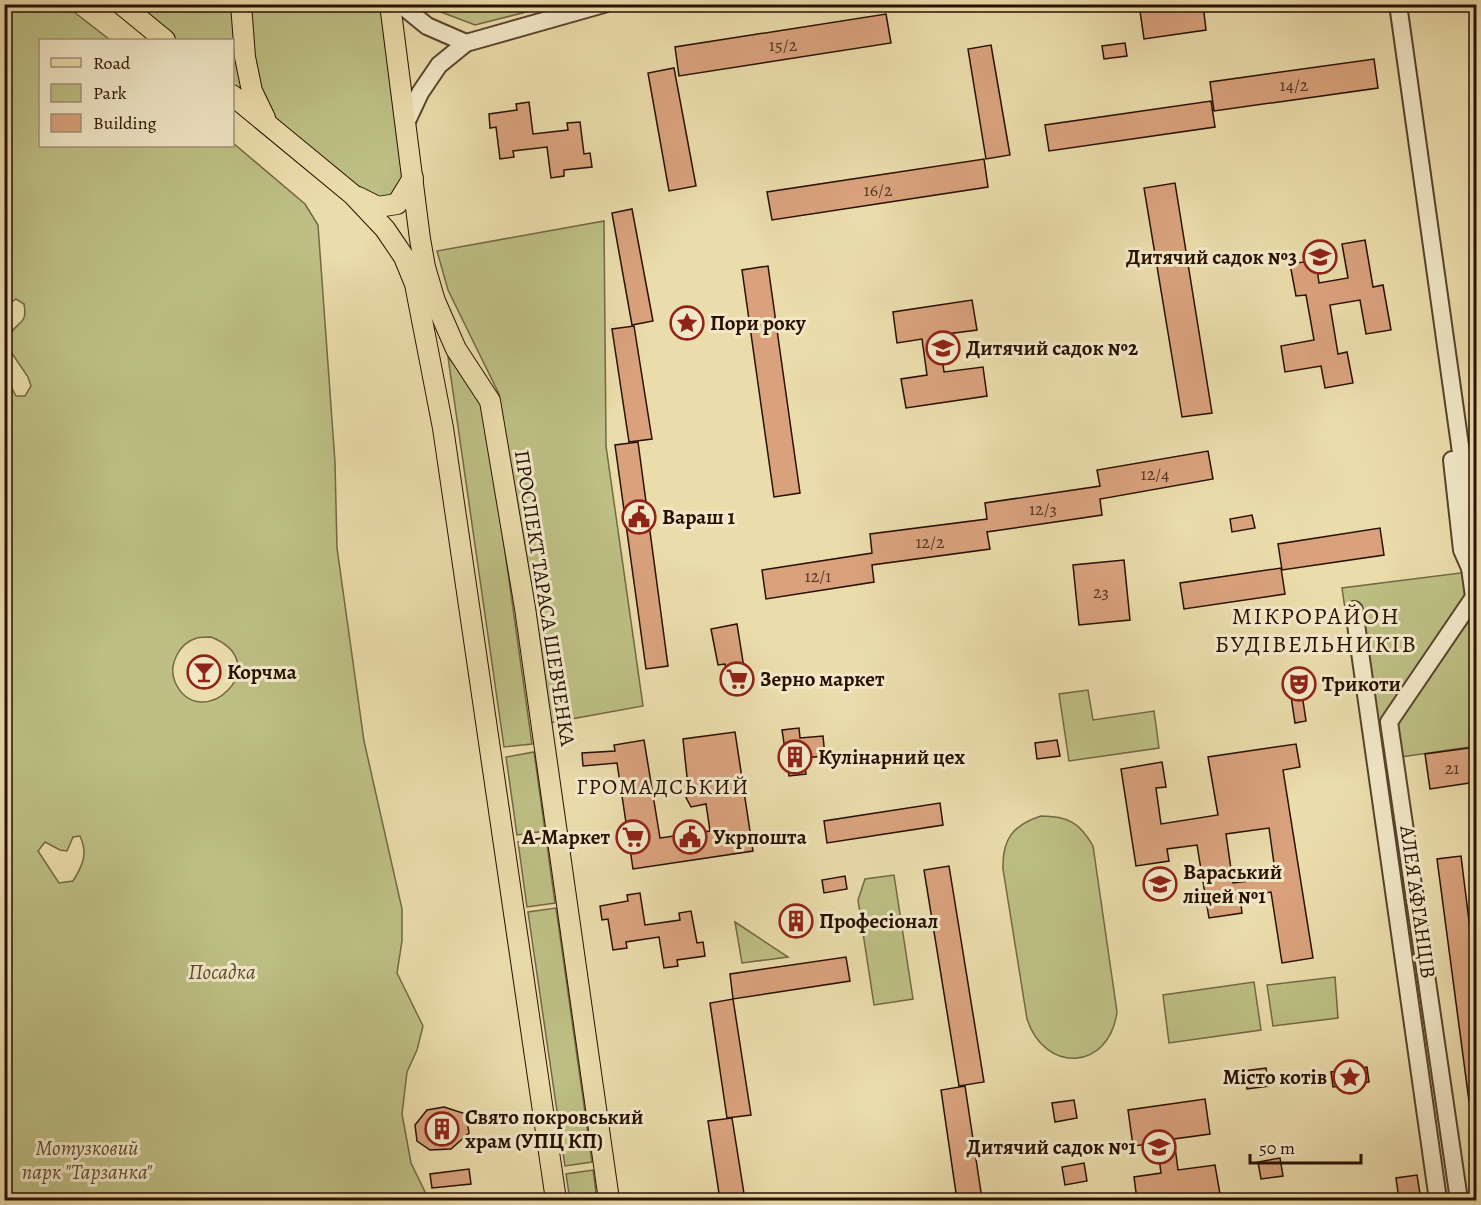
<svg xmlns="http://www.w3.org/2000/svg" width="1481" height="1205" viewBox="0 0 1481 1205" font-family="Alegreya,serif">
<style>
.green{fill:#bdbf84;stroke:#726842;stroke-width:1.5;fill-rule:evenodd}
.building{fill:#d9a27d;stroke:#281000;stroke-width:1.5;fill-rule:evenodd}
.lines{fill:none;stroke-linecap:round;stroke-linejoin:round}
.minor-casing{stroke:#59432b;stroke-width:20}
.major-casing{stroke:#281000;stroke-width:22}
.minor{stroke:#f2e8c8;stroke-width:16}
.major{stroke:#ebdcab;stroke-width:20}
.labels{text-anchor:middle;stroke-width:6;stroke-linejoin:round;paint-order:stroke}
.number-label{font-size:18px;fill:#54341f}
.poi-label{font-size:21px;font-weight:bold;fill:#281000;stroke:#f2e8c8;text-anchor:start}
.street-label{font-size:21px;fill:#281000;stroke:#f2e8c8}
.park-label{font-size:21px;font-style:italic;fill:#5c4d2e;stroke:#f2e8c8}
.neighbourhood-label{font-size:22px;letter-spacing:1.5px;fill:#281000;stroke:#f2e8c8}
.quarter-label{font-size:24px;letter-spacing:1.5px;fill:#281000;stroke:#f2e8c8}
</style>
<rect width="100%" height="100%" fill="#ebdcab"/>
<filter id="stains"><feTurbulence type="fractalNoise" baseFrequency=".00333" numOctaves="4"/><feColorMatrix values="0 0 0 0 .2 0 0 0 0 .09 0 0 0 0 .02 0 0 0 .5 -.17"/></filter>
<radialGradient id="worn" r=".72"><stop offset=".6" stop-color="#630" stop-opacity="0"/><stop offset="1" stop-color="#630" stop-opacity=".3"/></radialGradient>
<g class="green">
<path d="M5,4L65,5L110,40H40V146H232L233,143L305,204L318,225L335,462L337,548L364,741L402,909V941L397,973L423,1026L417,1050L407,1072L402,1114L411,1163L429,1200H5V375L16,396H25L31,386L28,377L7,346C8,342 8,338 10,335C17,320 28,326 24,304L16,299L10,303H5ZM211,637C279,664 200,737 175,682C168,665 179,643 197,638C201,637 207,637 211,637ZM80,836C88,854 83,865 73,881L59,883L38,851L45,842L60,850L67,851L73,837Z"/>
<path d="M122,5H390L413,178L378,207L233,95L232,40H165Z"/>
<path d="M433,5H554L475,25L441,12Z"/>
<path d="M604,221L606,446L643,706L549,723L499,394L448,290L437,251Z"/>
<path d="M448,357L472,385L486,416L532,744L504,747Z"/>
<path d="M1476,571V746L1367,762L1342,588Z"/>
<path d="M1088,690L1093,720L1154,711L1159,748L1069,761L1059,694Z"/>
<path d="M534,752L545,831L517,835L506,757Z"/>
<path d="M1041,816C1068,816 1080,823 1093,846L1117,1012C1109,1071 1045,1074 1027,1019L1003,869C1002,839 1013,825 1041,816Z"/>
<path d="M546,838L555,903L527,907L518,842Z"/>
<path d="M894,875L913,999L874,1005L858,900L865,879Z"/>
<path d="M556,908L592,1162L565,1166L528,912Z"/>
<path d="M735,922L788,957L742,963Z"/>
<path d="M1335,977L1338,1018L1273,1026L1267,985Z"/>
<path d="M1254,982L1261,1030L1169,1043L1163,995Z"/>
<path d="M593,1170L597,1200H570L566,1174Z"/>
</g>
<g class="building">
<path d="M1139,4H1203L1206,30L1144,39Z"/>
<path d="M886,14L891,43L679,76L675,47Z"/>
<path d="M1125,43L1127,56L1104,59L1102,46Z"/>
<path d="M991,45L1010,155L986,159L968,49Z"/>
<path d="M1374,59L1378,88L1214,111L1210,82Z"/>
<path d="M674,68L696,186L669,191L648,73Z"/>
<path d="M1211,101L1215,127L1049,151L1045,125Z"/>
<path d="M529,102L533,134L568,130L567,123L580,122L584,154L590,153L592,167L564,170V176L551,178L547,147L513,151L514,157L500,159L496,127L490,128L489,114L517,110L516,104Z"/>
<path d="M984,159L988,187L772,220L767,192Z"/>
<path d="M1175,183L1212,413L1182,417L1144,188Z"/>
<path d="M632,209L653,321L632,325L612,213Z"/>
<path d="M1365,240L1373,287L1383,285L1391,330L1366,334L1360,300L1330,305L1338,354L1347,352L1353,383L1325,388L1321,366L1285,372L1281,346L1314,340L1306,295L1296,296L1290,264L1316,260L1319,283L1348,278L1342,244Z"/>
<path d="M768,266L800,493L774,497L742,270Z"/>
<path d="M972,300L977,330L939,335L944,372L983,367L987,396L906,408L901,379L927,375L922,339L897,343L893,312Z"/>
<path d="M697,315L700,329L679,333L677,318Z"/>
<path d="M634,326L652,439L629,442L612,329Z"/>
<path d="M638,442L668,666L646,669L615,445Z"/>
<path d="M1208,451L1213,479L1100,499L1102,515L987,532L990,549L872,565L874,582L766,599L762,570L872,553L870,534L987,519L985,503L1100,486L1097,470Z"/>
<path d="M1252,515L1255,528L1232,532L1230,519Z"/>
<path d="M1380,528L1384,555L1282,570L1278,544Z"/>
<path d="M1124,560L1130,620L1079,625L1073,565Z"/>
<path d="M1281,568L1285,594L1184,609L1180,583Z"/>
<path d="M737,624L747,687L730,690L725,664L718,665L711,629Z"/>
<path d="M1300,681L1306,721L1295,723L1289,683Z"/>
<path d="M799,728L800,738L823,736L825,756L804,758L806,774L789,776L782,730Z"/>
<path d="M735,732L753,851L633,869L617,763L583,766L582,753L615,751L614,745L644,740L660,838L710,831L706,804L691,807L680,786L687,777L683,739Z"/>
<path d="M1057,740L1060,756L1037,759L1035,743Z"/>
<path d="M1296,744L1300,767L1283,770L1313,958L1282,963L1271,892L1240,897L1242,913L1209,918L1197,845L1167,849L1169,861L1136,866L1121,769L1162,762L1166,787L1156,788L1161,824L1218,815L1208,757ZM1269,828L1276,878L1233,883L1226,834Z"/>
<path d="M1476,747V782L1430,789L1425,754Z"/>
<path d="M940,803L943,825L827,843L824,821Z"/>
<path d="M1461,856L1476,978V1101H1469L1437,859Z"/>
<path d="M949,866L984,1082L959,1086L924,870Z"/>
<path d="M845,876L847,889L824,893L822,880Z"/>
<path d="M640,893L645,925L680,920L679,913L691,911L697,943L703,942L705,956L677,960L678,966L664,968L659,937L626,942L627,948L613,950L608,919L602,920L600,906L628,901L627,895Z"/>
<path d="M846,957L850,981L733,999L730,974Z"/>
<path d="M733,999L751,1115L727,1118L710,1003Z"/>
<path d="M1367,1067L1369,1082L1333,1087L1331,1072Z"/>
<path d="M1266,1068L1269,1086L1247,1089L1244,1071Z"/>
<path d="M965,1086L982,1199L974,1200H957L941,1090Z"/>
<path d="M1205,1099L1210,1134L1174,1139L1178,1170L1215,1165L1220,1194L1173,1200H1137L1134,1177L1161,1173L1157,1143L1133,1146L1128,1110Z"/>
<path d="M1074,1100L1077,1118L1055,1122L1052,1103Z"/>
<path d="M444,1107L466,1114L469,1133L451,1149L430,1150L417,1141L415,1125L427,1110Z"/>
<path d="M732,1118L745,1200H720L708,1121Z"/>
<path d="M1280,1158L1283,1176L1261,1179L1258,1162Z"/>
<path d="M1084,1163L1087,1181L1065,1185L1062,1167Z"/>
<path d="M469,1169L471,1184L432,1188L430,1174Z"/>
<path d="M1417,1175L1421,1200H1399L1396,1178Z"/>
</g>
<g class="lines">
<g class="minor-casing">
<g id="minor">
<path d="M400,4L427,26L466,43"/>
<path d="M1398,4L1474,545L1470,568L1474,597L1389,722L1459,1200"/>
<path d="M406,123L420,93L439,65L466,43L604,4"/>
<path d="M1452,460L1462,550L1470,568"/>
<path d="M1354,610L1438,1200"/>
</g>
</g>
<g class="major-casing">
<g id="major">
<path d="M121,4L165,40"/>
<path d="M241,4L245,57L252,91L265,118"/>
<path d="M390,4L420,239L425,267L435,301L456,349L490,401L525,608L609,1200"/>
<path d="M232,95L352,194L385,229L404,257L415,284L443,428L556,1200"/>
<path d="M358,197L378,207L397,204L413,178"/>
</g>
</g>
<use href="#minor" class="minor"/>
<use href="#major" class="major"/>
</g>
<defs>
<g id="school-ring" transform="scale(1.725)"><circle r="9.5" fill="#f2e8c8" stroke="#8f2418" stroke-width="1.5"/><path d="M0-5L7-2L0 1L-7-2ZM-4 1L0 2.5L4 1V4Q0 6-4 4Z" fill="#8f2418"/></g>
<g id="sight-ring" transform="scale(1.725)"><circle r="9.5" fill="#f2e8c8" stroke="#8f2418" stroke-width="1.5"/><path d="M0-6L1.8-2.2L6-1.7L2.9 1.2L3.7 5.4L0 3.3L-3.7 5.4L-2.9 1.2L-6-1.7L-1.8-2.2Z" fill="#8f2418"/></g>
<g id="civic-ring" transform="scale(1.725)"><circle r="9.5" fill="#f2e8c8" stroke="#8f2418" stroke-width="1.5"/><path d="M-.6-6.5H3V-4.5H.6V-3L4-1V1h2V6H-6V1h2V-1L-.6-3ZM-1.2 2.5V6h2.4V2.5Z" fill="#8f2418"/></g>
<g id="bar-ring" transform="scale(1.725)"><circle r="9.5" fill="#f2e8c8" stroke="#8f2418" stroke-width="1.5"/><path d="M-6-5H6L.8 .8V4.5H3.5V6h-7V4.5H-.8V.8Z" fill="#8f2418"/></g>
<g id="supermarket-ring" transform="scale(1.725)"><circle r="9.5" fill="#f2e8c8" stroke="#8f2418" stroke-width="1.5"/><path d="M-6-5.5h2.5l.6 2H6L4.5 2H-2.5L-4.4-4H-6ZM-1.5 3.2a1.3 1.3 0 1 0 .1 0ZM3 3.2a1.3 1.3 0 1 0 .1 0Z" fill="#8f2418"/></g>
<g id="theatre-ring" transform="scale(1.725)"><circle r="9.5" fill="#f2e8c8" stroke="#8f2418" stroke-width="1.5"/><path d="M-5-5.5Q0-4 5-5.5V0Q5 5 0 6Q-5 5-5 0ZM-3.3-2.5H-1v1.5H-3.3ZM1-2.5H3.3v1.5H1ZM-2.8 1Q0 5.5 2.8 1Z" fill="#8f2418"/></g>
<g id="building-ring" transform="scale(1.725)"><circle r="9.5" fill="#f2e8c8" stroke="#8f2418" stroke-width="1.5"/><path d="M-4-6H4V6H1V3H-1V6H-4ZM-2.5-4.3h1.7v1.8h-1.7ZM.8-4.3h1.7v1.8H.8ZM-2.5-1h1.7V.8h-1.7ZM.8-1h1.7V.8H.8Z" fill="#8f2418"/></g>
</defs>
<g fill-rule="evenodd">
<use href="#school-ring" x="1320" y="257"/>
<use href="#sight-ring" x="687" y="323"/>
<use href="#school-ring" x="943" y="348"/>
<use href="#civic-ring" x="639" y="517"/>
<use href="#bar-ring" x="204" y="672"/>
<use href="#supermarket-ring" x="737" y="679"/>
<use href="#theatre-ring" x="1299" y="684"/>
<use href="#building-ring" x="795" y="757"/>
<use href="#supermarket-ring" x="633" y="837"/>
<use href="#civic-ring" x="690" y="837"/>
<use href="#school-ring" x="1160" y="884"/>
<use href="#building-ring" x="796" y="921"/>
<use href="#sight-ring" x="1350" y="1077"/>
<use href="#building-ring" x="442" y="1129"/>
<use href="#school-ring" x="1159" y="1147"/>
</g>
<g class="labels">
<g class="number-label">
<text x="783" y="51">15/2</text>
<text x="1294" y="91">14/2</text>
<text x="878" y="196">16/2</text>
<text x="1155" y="480">12/4</text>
<text x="1043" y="515">12/3</text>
<text x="930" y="548">12/2</text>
<text x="818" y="582">12/1</text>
<text x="1101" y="598">23</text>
<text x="1452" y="774">21</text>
</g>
<g class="poi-label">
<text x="1297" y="264" text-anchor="end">Дитячий садок №3</text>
<text x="710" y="330">Пори року</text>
<text x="966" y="355">Дитячий садок №2</text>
<text x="662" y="524">Вараш 1</text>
<text x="227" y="679">Корчма</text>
<text x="760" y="686">Зерно маркет</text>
<text x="1322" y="691">Трикоти</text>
<text x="818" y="764">Кулінарний цех</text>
<text x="610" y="844" text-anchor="end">А-Маркет</text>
<text x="713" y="844">Укрпошта</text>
<text x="1183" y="879">Вараський<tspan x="1183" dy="24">ліцей №1</tspan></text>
<text x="819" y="928">Професіонал</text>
<text x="1327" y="1084" text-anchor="end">Місто котів</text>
<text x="465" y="1124">Свято покровський<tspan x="465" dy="24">храм (УПЦ КП)</tspan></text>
<text x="1136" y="1154" text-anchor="end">Дитячий садок №1</text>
</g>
<g class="street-label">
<text transform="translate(545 598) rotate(81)" y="7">ПРОСПЕКТ ТАРАСА ШЕВЧЕНКА</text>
<text transform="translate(1418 902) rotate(82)" y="7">АЛЕЯ АФГАНЦІВ</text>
</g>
<g class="park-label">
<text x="222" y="979">Посадка</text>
<text x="87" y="1155">Мотузковий<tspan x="87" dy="24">парк "Тарзанка"</tspan></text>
</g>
<g class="neighbourhood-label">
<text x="663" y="794">ГРОМАДСЬКИЙ</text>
</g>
<g class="quarter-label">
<text x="1316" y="624">МІКРОРАЙОН<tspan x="1316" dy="28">БУДІВЕЛЬНИКІВ</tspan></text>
</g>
</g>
<rect width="1481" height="1205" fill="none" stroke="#ebdcab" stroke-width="24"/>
<rect x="6" y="6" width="1469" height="1193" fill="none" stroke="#281000" stroke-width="3"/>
<rect x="12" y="12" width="1457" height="1181" fill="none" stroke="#281000" stroke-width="1.5"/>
<rect x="39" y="39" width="195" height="108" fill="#f2e8c8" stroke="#a19278" stroke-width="1.5"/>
<rect x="51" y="58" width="30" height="9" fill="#ebdcab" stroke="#a19278" stroke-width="1.5"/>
<text x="93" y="69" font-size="18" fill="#281000">Road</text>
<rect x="51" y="84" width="30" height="18" fill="#bdbf84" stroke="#a19278" stroke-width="1.5"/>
<text x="93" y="99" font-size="18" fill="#281000">Park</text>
<rect x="51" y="114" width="30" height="18" fill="#d9a27d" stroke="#a19278" stroke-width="1.5"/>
<text x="93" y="129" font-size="18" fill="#281000">Building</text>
<path d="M1250 1154v9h111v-9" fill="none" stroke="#281000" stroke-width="3"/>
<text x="1259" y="1154" font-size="18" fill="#281000" stroke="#f2e8c8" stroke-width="4.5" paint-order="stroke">50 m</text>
<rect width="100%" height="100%" filter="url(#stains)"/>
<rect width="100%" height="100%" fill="url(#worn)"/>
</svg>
